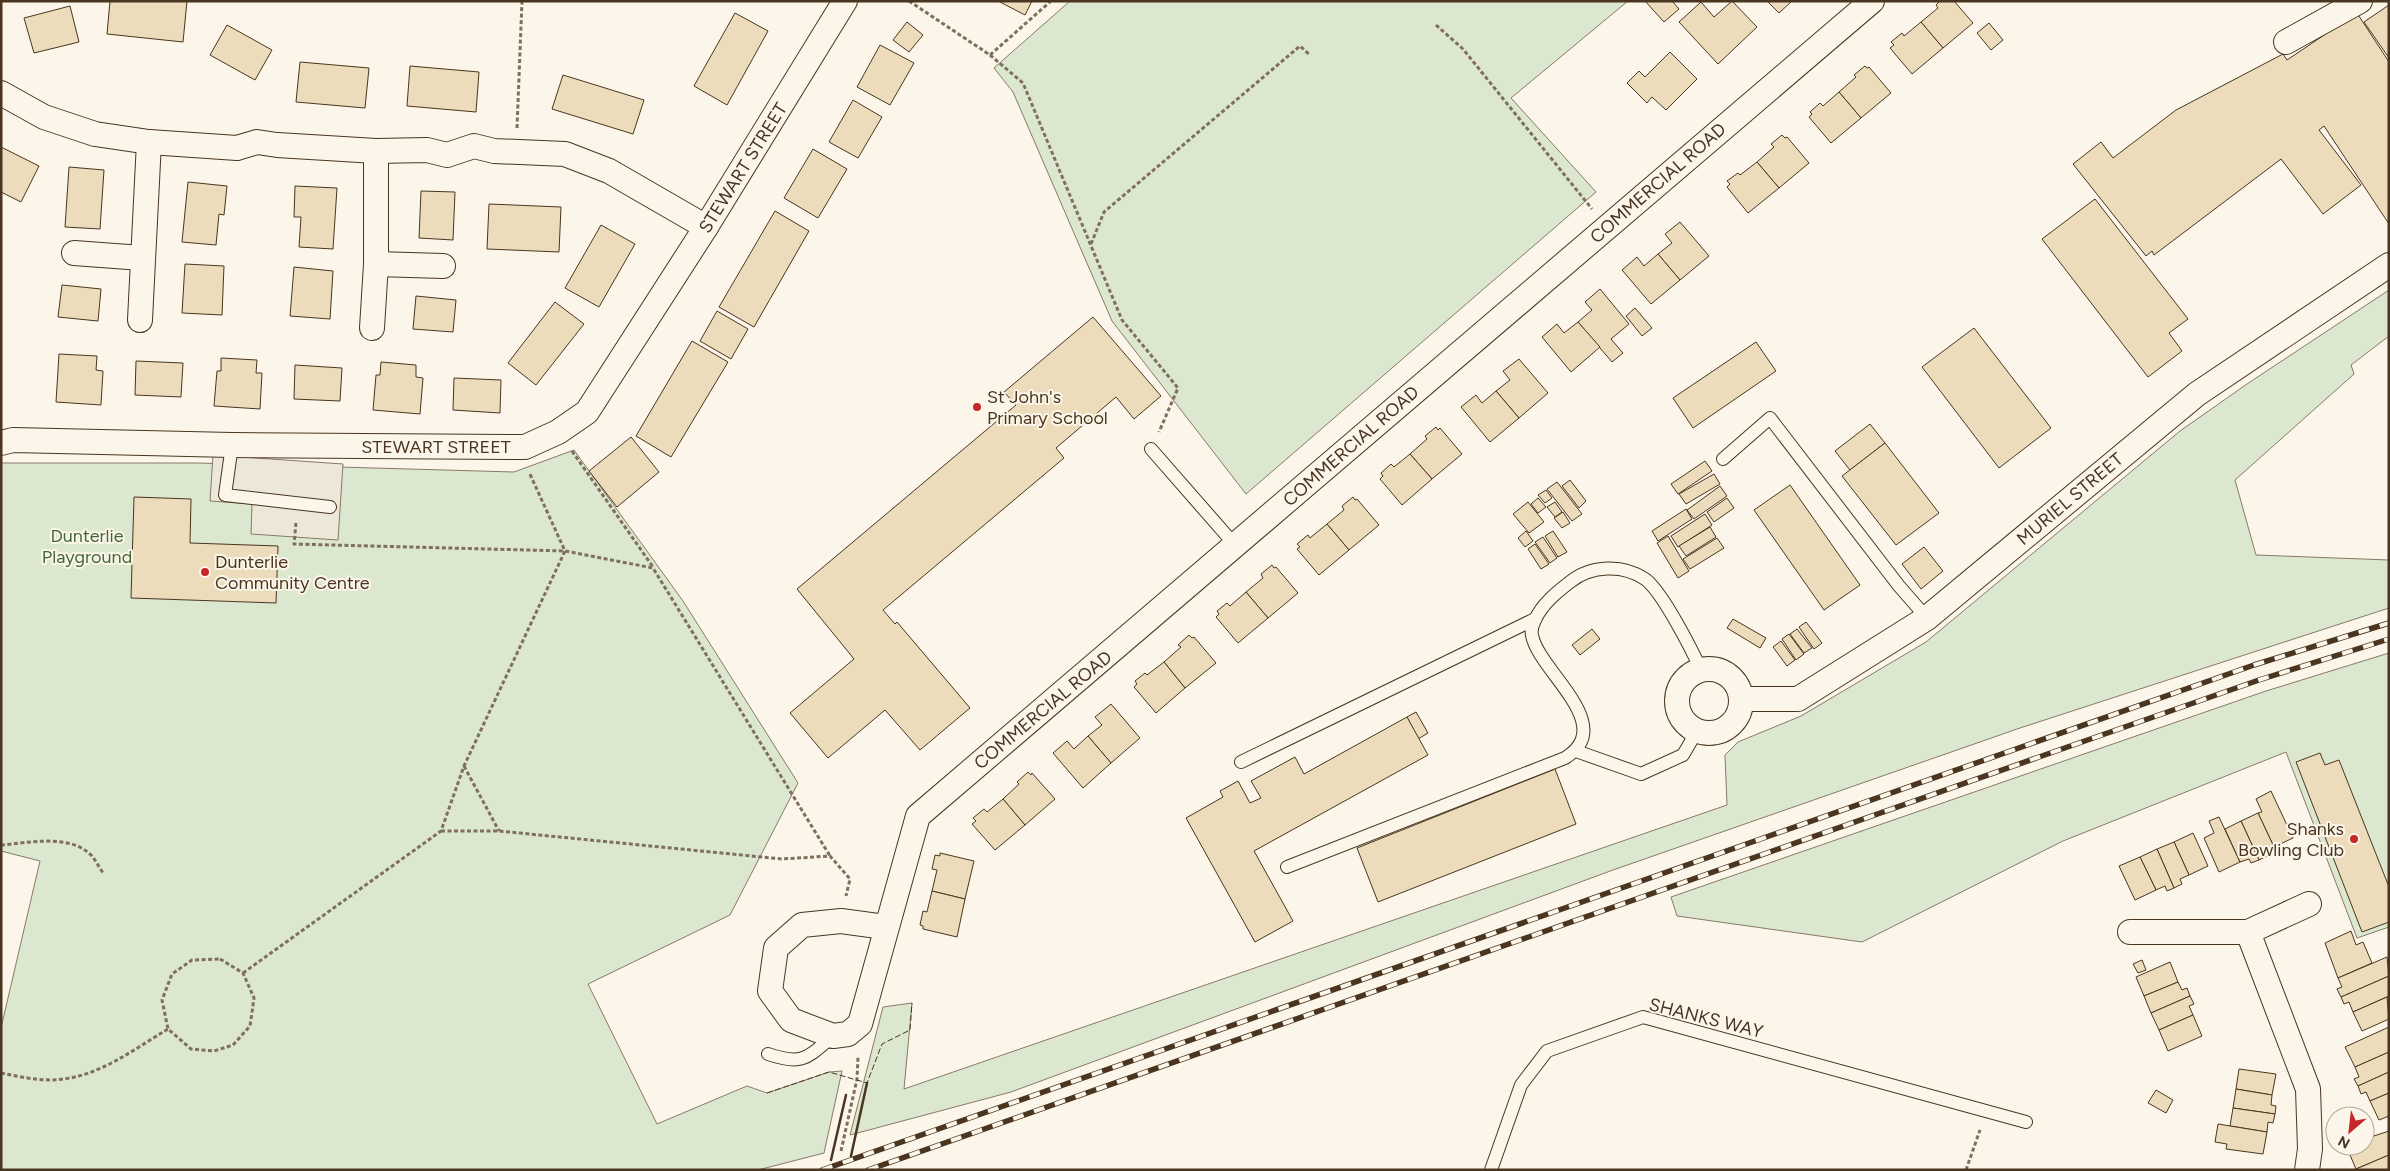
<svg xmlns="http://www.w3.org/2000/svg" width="2390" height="1171" viewBox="0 0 2390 1171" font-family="Figtree,sans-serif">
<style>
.green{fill:#dce7d0;stroke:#887966}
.parking{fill:#ede7d9;stroke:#887966}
.building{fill:#ecdcbc;stroke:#4a3520}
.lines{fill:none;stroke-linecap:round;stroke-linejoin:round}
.lane-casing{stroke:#4a3520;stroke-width:14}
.street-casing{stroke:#4a3520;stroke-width:26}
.path{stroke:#7f6f5c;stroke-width:3;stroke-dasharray:4 2.5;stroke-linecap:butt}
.lane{stroke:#fbf6e9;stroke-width:12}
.street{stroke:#fbf6e9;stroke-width:24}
.rail-casing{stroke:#4a3520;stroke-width:5.5}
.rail{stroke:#fbf6e9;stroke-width:4;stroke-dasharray:11;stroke-linecap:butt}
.fence{stroke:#4a3520;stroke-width:1;stroke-dasharray:6 2.5;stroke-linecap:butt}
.wall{stroke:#4a3520;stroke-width:2.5}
.poi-dot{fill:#c62828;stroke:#fbf6e9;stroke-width:2}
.labels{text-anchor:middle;stroke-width:4;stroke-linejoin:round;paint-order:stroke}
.street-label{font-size:18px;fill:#4a3520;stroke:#fbf6e9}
.poi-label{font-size:18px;fill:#4a3520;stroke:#fbf6e9;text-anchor:start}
.park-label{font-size:18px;fill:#436837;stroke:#fbf6e9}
</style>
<rect width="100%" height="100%" fill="#fbf6e9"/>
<g class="green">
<path d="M1070,1H1628L1511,98L1596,192L1246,494L1112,321L1013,92L994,68Z"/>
<path d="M2389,290V336L2351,365L2354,374L2235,480L2256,555L2389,560V608L2020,728L1613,870L1011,1092L850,1135L883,1007L912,1003L904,1089L1727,805L1725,755L1738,742L1801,716L1926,642L2180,431L2247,384Z"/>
<path d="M574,450L683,601L798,783L730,915L588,984L657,1124L747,1086L767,1093L829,1072L842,1071L824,1153L758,1170H1V1028L40,861L1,851V463H198L514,472Z"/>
<path d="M2389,653V927L2357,938L2286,752L2063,841L1862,942L1677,916L1671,897L2266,691Z"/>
</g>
<path class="parking" d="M213,455L343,464L338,540L251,534L252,504L210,501Z"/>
<g class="building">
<path d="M110,1H187L183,42L107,34Z"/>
<path d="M998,1H1032L1025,15Z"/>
<path d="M1645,1H1672L1679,9L1664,22Z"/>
<path d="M1732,1L1757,27L1718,64L1679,22L1701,2L1714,17Z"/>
<path d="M1767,1H1792L1779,13Z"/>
<path d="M1940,1H1954L1973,23L1943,48L1921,22L1938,8L1936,5Z"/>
<path d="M2389,5V58L2364,22Z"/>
<path d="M70,6L79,42L34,53L24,18Z"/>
<path d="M735,13L768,31L727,105L694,86Z"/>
<path d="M2357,13L2389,62V224L2324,126L2319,130L2361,185L2323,214L2281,159L2154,255L2152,251L2146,256L2073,164L2101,142L2113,158L2176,110L2283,54L2287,60Z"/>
<path d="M907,22L923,35L909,52L893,40Z"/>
<path d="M1921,22L1943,48L1912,74L1890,48L1894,45L1891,42L1902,33L1904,36Z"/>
<path d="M1989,23L2003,40L1991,50L1977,33Z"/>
<path d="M227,25L272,50L255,80L210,55Z"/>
<path d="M880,45L914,63L890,105L857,87Z"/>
<path d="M1670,52L1697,79L1666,110L1652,97L1647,103L1627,83L1639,71L1645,77Z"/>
<path d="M300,62L369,68L365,108L296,102Z"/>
<path d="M410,66L479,72L476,112L407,106Z"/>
<path d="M1865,66L1867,68L1869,67L1891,93L1861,118L1839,92L1856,77L1854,75Z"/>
<path d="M563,75L644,100L633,134L552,109Z"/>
<path d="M1839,92L1861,118L1831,143L1809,117L1812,114L1810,112L1820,103L1823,106Z"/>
<path d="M853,100L882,117L858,158L829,142Z"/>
<path d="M1782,135L1785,138L1787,137L1809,163L1779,188L1757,162L1774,147L1771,144Z"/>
<path d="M1,147L39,166L21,202L1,192Z"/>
<path d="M813,149L847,169L818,218L784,198Z"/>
<path d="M1757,162L1779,188L1748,213L1727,187L1730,184L1727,181L1738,173L1740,175Z"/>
<path d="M69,167L104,170L100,229L65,227Z"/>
<path d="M188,182L227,186L224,215L219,214L216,245L182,242Z"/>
<path d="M295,186L337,188L333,249L299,247L301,217H294Z"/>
<path d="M421,191L455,192L453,240L419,238Z"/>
<path d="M2095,199L2188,319L2169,333L2182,351L2148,377L2042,239Z"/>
<path d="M489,204L561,207L559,252L487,249Z"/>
<path d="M775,211L809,231L754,327L719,307Z"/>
<path d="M1680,222L1709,256L1680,280L1658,254L1672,243L1665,234Z"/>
<path d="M601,225L635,244L599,307L565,288Z"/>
<path d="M1658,254L1680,280L1651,304L1622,270L1637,257L1644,266Z"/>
<path d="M185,264L224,266L222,315L182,313Z"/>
<path d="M294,267L333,271L330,319L290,316Z"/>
<path d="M62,285L101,289L98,321L58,317Z"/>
<path d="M1600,289L1629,324L1611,339L1623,353L1612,362L1578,322L1592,310L1585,302Z"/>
<path d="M416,296L456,300L453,332L413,329Z"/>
<path d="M555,302L584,324L536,385L508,363Z"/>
<path d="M1635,308L1652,328L1642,336L1626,316Z"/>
<path d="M717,311L748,329L731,359L700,341Z"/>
<path d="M1093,317L1161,396L1134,419L1116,397L1056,448L1064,458L883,610L895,624L897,622L970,708L920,750L885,710L828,758L790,713L854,659L797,589L1016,405L1004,392Z"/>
<path d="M1578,322L1600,347L1571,372L1542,337L1557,324L1564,333Z"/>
<path d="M1974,328L2051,428L1999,468L1922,367Z"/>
<path d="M692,341L728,362L671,457L636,436Z"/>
<path d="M1756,342L1776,371L1693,428L1673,398Z"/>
<path d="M59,354L97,356L96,370L103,371L101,405L56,402Z"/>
<path d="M221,358L257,360L256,373H262L260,409L214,406L217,371H221Z"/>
<path d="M1519,359L1548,393L1519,418L1496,391L1510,380L1503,371Z"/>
<path d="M136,361L183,363L181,397L135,395Z"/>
<path d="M381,362L416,365V377L423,378L420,414L373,410L376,375H380Z"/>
<path d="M295,365L342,368L340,401L294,399Z"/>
<path d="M454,378L501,380L500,413L453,410Z"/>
<path d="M1496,391L1519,418L1490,442L1461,407L1476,395L1482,403Z"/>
<path d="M1870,424L1885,443L1850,470L1835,451Z"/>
<path d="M1436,427L1438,430L1440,428L1462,454L1432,479L1410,454L1427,439L1425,436Z"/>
<path d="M631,437L659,472L617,507L589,471Z"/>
<path d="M1885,443L1939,513L1896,545L1842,476Z"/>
<path d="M1410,454L1432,479L1402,505L1380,479L1383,476L1381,473L1391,464L1394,467Z"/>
<path d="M1705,461L1712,471L1678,494L1671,484Z"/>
<path d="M1714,474L1720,484L1686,504L1679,494Z"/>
<path d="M1570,480L1586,501L1579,508L1562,486Z"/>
<path d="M1557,482L1582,514L1572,521L1547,489Z"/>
<path d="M1790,485L1860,585L1824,610L1754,510Z"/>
<path d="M1720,486L1727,496L1694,519L1687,510Z"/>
<path d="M1546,490L1552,498L1545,503L1538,495Z"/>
<path d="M134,497L191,499L190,543L278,546L276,603L131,598Z"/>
<path d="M1353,497L1355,500L1357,499L1379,525L1349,550L1327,524L1344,510L1342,506Z"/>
<path d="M1538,498L1546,507L1538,513L1531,504Z"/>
<path d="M1727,498L1734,508L1714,522L1707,512Z"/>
<path d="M1528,502L1544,522L1529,533L1513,514Z"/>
<path d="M1555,502L1562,512L1555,517L1547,507Z"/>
<path d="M1686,509L1692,519L1658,541L1652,531Z"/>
<path d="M1563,512L1570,523L1562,528L1554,518Z"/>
<path d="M1705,514L1712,525L1678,547L1671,536Z"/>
<path d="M1327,524L1349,550L1319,575L1297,549L1300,547L1297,544L1308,535L1310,538Z"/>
<path d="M1710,527L1716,537L1686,556L1679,546Z"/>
<path d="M1526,531L1533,541L1525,547L1518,538Z"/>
<path d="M1553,531L1567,552L1558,557L1545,536Z"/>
<path d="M1668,536L1689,571L1678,578L1657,543Z"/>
<path d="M1543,537L1557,558L1550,563L1535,542Z"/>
<path d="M1717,538L1724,548L1690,569L1683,559Z"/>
<path d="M1535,544L1549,564L1541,569L1528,549Z"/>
<path d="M1924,547L1943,571L1921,589L1902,564Z"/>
<path d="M1272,565L1274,568L1276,567L1298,593L1268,618L1246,592L1263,578L1261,574Z"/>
<path d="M1246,592L1268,618L1238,643L1216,617L1219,614L1217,611L1227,603L1230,606Z"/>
<path d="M1733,619L1766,638L1760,648L1727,628Z"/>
<path d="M1806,622L1822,643L1814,649L1799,627Z"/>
<path d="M1592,629L1600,639L1580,655L1572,645Z"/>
<path d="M1797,629L1812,648L1804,653L1790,634Z"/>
<path d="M1789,634L1804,654L1796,660L1782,639Z"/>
<path d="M1189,635L1192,638L1194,637L1216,663L1185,688L1164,662L1181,647L1178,645Z"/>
<path d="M1781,641L1795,660L1787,666L1773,647Z"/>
<path d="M1164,662L1185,688L1156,713L1134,687L1137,684L1135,681L1145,673L1147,675Z"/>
<path d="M1111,704L1140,738L1111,763L1088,736L1102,725L1095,717Z"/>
<path d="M1416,712L1428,733L1418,739L1407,717Z"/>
<path d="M1407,717L1428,755L1254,851L1293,921L1255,942L1186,818L1223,797L1220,791L1238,781L1250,803L1261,798L1251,781L1295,757L1304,774Z"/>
<path d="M1088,736L1111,763L1083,788L1053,753L1067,741L1074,749Z"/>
<path d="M2320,753L2325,765L2339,760L2389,887V922L2362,932L2296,762Z"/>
<path d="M1555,769L1576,824L1378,902L1357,848Z"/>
<path d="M1028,772L1031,775L1032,773L1055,799L1025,825L1003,799L1019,784L1017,782Z"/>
<path d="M2271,791L2293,838L2274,847L2258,813L2262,812L2256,799Z"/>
<path d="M1003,799L1025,825L995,850L972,824L976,821L973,818L984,809L987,812Z"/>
<path d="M2258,813L2274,847L2265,852L2267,856L2259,860L2241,821Z"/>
<path d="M2219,817L2240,862L2219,872L2204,838L2214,833L2209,821Z"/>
<path d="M2241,821L2259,860L2251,863L2249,859L2240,862L2225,829Z"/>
<path d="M2193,833L2208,866L2189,875L2174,842Z"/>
<path d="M2174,842L2189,875L2180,879L2182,884L2174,888L2157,849Z"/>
<path d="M2157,849L2174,888L2167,891L2165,886L2156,890L2140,857Z"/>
<path d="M940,853L974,861L965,899L932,891L937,870L932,869L935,855L940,856Z"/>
<path d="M2140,857L2156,890L2135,900L2119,866Z"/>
<path d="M932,891L965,899L957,937L923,929V926L920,925L923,911L927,912Z"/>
<path d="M2351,931L2356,945L2363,942L2372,963L2338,978L2325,943Z"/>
<path d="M2387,957L2389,976L2341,997L2337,989L2342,987L2338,978Z"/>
<path d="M2142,960L2146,970L2138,973L2133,964Z"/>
<path d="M2170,962L2178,982L2144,996L2136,977Z"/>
<path d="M2389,976V996L2353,1012L2349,1002L2344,1004L2341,997Z"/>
<path d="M2178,982L2182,990L2187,988L2190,996L2151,1013L2144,996Z"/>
<path d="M2190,996L2194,1004L2189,1006L2193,1015L2159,1030L2151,1013Z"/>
<path d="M2387,997L2389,1019L2362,1031L2353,1012Z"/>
<path d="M2193,1015L2202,1036L2168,1051L2159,1030Z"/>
<path d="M2389,1027V1052L2355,1067L2345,1047Z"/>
<path d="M2389,1052V1072L2358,1086L2354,1079L2359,1077L2355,1067Z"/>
<path d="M2239,1069L2276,1074L2272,1095L2236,1089Z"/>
<path d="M2389,1072V1093L2370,1101L2366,1092L2361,1094L2358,1086Z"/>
<path d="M2236,1089L2272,1095L2271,1105L2276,1106L2275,1114L2233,1108Z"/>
<path d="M2156,1090L2173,1100L2166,1113L2148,1103Z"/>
<path d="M2389,1093V1116L2379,1120L2370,1101Z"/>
<path d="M2233,1108L2275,1114L2273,1123L2268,1122L2267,1132L2230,1126Z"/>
<path d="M2218,1124L2267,1132L2263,1154L2226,1149L2227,1144L2215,1142Z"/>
<path d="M2389,1131V1155L2356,1169L2347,1148L2365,1146V1139Z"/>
<path d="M2389,1155V1170H2357L2356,1169Z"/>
</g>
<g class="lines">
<g class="lane-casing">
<g id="lane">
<path d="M232,445L225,495L330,507"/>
<path d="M1151,449L1235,545"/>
<path d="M1723,459L1770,418L1899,586L1927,618"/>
<path d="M1576,751L1641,774L1683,755L1697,731"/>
<path d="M1241,762L1535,619"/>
<path d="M1287,867L1565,758C1619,725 1538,671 1532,635C1531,631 1533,624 1535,620C1542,604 1557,592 1570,582C1591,565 1623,564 1645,579C1662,591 1692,650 1701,670"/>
<path d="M768,1054C803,1066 807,1058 833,1036"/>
<path d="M1491,1170L1521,1085L1547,1051L1643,1017L2026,1122"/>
</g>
</g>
<g class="street-casing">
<g id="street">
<path d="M2286,42L2360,1"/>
<path d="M1,93L44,117L95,134L149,142L237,148L257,142L277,145L376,151L427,150L447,155L474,146L494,151L565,154L609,171L706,227"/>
<path d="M74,253L142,258"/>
<path d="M376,264L443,266"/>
<path d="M140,320L149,142"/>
<path d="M372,328L376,264V151"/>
<path d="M1,443L13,440L232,445L525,447L558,432L587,412L706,227L845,1"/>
<circle cx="1709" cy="701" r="32"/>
<path d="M1741,699H1798L1927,618L2197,394L2389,265"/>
<path d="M885,927L841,921L802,925L776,948L770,991L791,1020L833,1036L848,1034L860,1024L918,816L1872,1"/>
<path d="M2130,932H2248L2308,1089L2310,1149L2307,1170"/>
<path d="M2248,932L2309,904"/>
</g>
</g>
<g class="path">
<path d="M909,1L990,55L1051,1"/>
<path d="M1436,25L1463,49L1592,209"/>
<path d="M990,55L1023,83L1122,320L1178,388L1159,432"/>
<path d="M517,128L522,1"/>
<path d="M1091,244L1104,212L1300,46L1310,55"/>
<path d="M572,451L653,567"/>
<path d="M296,523L294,544L565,551L653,568L830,856"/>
<path d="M464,766L499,831"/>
<path d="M441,831H499L782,859L830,856L850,879L846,896"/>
<path d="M1,845C29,843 70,833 92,856C96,861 99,867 103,873"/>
<path d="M220,959L243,973L254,998L250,1026L233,1045L214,1051L191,1049L168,1029L162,1000L172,974L192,960Z"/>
<path d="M243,973L441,831L464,766L565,551L529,472"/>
<path d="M1,1073C21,1077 43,1082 63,1079C101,1075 136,1048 168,1029"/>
<path d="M841,1151L857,1079L858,1057"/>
<path d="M1966,1170L1980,1130"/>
</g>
<use href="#lane" class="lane"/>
<use href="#street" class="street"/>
<g class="rail-casing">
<g id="rail">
<path d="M822,1170L2254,665L2389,623"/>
<path d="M868,1170L2039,757L2259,680L2389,639"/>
</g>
</g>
<use href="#rail" class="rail"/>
<path class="fence" d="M767,1093L829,1072L867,1083L882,1044L910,1030L912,1003"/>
<g class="wall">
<path d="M851,1156L867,1083"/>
<path d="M831,1160L846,1095"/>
</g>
</g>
<g class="poi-dot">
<circle cx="977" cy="407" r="5"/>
<circle cx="205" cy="572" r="5"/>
<circle cx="2354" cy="839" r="5"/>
</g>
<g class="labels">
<g class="street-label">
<text transform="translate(743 168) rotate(-58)" y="6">STEWART STREET</text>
<text transform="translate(1658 183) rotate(-41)" y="6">COMMERCIAL ROAD</text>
<text transform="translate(1351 446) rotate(-41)" y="6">COMMERCIAL ROAD</text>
<text x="436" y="453">STEWART STREET</text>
<text transform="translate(2070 499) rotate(-40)" y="6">MURIEL STREET</text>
<text transform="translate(1043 710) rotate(-40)" y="6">COMMERCIAL ROAD</text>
<text transform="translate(1706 1018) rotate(14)" y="6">SHANKS WAY</text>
</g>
<g class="poi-label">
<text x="987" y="403">St John's<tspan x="987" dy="21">Primary School</tspan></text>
<text x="215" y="568">Dunterlie<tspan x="215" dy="21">Community Centre</tspan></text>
<text x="2344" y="835" text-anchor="end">Shanks<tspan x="2344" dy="21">Bowling Club</tspan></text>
</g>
<g class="park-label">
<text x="87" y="542">Dunterlie<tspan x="87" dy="21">Playground</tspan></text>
</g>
</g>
<rect width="2390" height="1171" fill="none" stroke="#4a3520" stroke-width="5"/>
<g transform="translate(2350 1131) rotate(208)"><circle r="24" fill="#fbf6e9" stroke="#b4a999"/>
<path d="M0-4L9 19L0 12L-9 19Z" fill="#c62828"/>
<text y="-8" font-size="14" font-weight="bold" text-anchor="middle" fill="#4a3520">N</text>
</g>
</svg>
